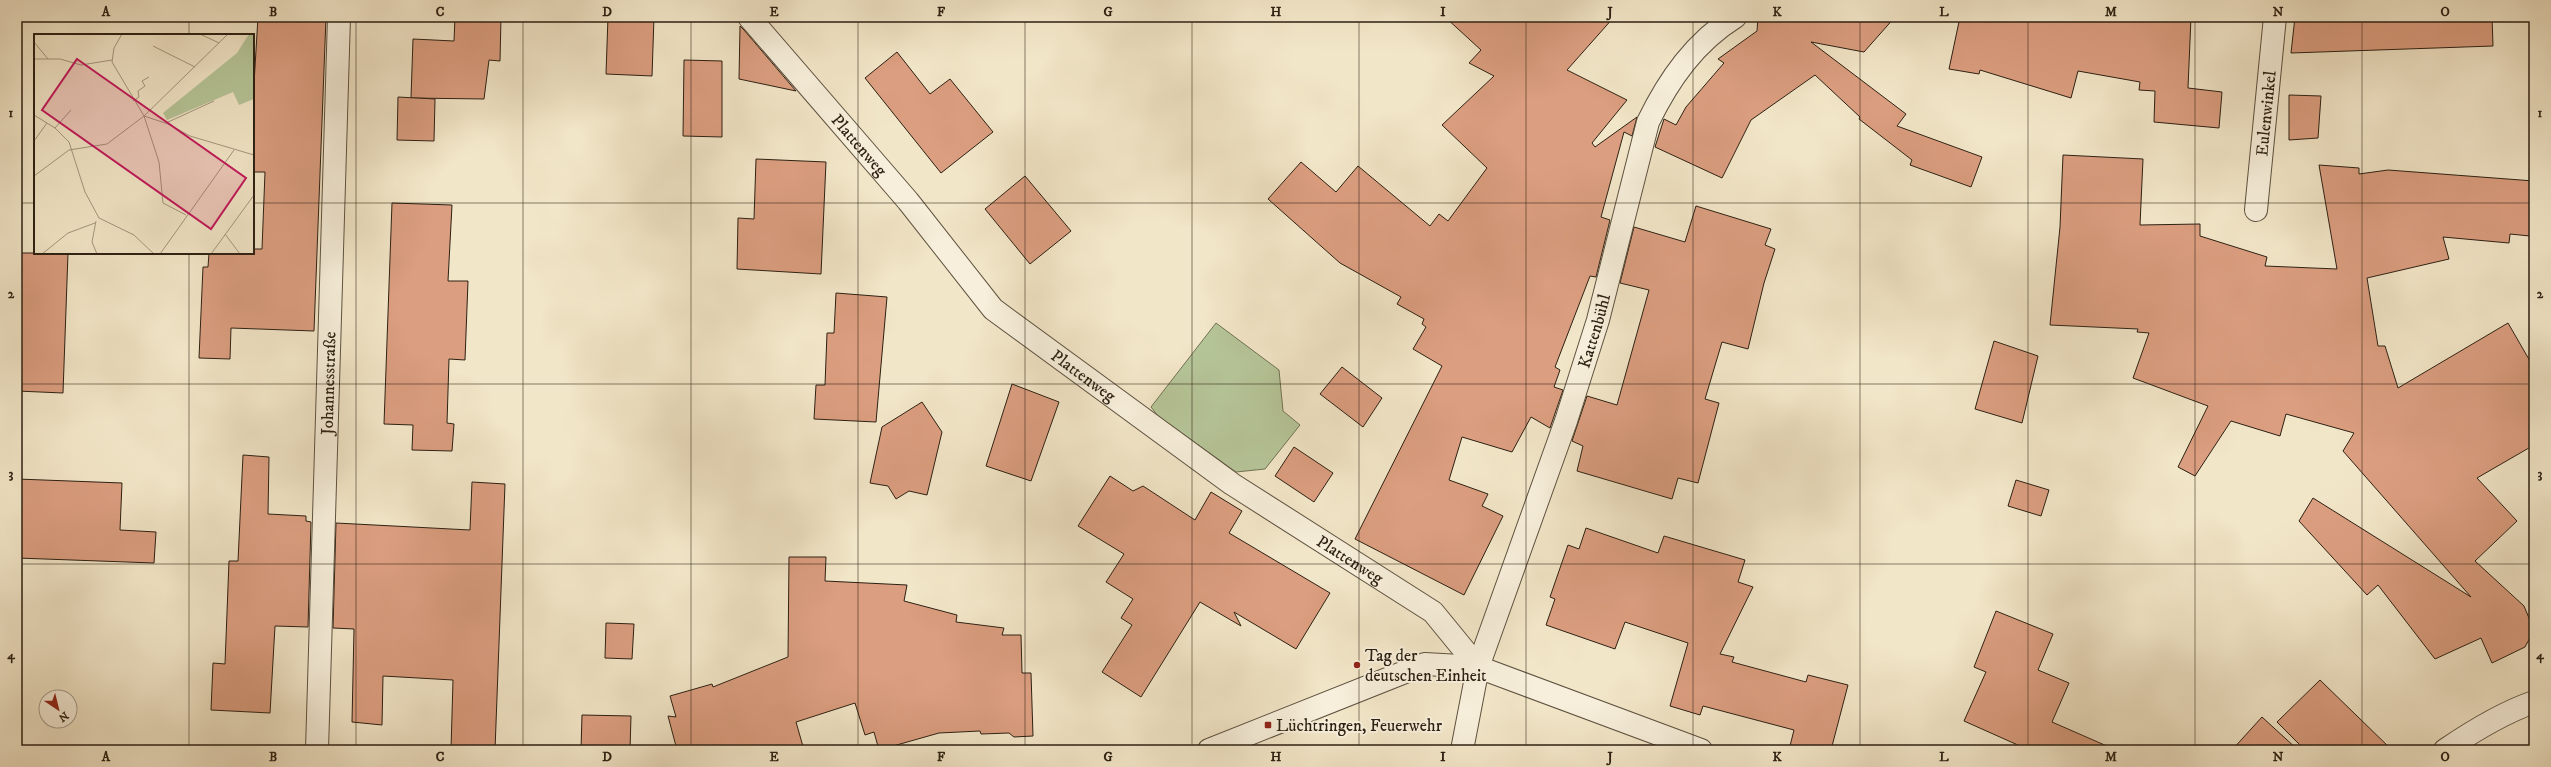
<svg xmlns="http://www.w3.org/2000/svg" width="2551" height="767" viewBox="0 0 2551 767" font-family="'IM FELL DW Pica',serif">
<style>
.green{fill:#b6c699;stroke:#717356}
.building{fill:#db9e80;stroke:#2c2013}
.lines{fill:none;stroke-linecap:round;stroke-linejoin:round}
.minor-casing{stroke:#5e5240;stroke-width:24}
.minor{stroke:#f7efdb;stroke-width:22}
.grid{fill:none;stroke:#2c2013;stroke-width:1;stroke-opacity:0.55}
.poi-dot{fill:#8f2418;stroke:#f7efdb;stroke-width:1.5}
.labels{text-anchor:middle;stroke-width:4;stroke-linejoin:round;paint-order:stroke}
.street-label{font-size:17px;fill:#2c2013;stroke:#f7efdb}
.poi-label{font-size:17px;fill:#2c2013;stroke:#f7efdb;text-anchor:start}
.inset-road{fill:none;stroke:#a39780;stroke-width:1}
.view{fill:#c2185b;fill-opacity:0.15;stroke:#c2185b;stroke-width:2}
.inset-edge{fill:none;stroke:#2c2013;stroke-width:2}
.neatline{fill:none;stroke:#2c2013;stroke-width:1.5}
.grid-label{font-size:13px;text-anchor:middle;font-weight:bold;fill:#2c2013}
</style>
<rect width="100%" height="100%" fill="#f2e6c8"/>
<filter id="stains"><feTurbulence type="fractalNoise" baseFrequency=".005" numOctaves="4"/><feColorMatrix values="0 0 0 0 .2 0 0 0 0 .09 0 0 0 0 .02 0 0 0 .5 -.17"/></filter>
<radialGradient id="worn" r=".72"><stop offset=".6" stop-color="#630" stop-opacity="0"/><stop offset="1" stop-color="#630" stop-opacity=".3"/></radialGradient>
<path class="green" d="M1216,323L1279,370L1283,411L1300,425L1265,469L1236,472L1158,416L1151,407Z"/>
<g class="building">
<path d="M258,17H326L314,331L231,328L230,359L199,358L203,267H208L209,253H253V249H262L265,172H253V100Z"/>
<path d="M455,17H501L500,61L489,60L484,99L411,98L413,39L454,41Z"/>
<path d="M608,17H654L652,76L606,74Z"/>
<path d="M1445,17H1614L1567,70L1627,100L1592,143L1595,147L1637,117L1632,136L1624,132L1601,217L1610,220L1596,277L1590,276L1555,367L1560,370L1554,387L1563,390L1550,428L1531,417L1512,452L1462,437L1449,480L1488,494L1482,506L1503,516L1464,595L1355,539L1442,366L1413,349L1426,327L1422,324L1424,319L1397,304L1401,297L1340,263L1268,199L1301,162L1336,192L1358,166L1430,226L1439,214L1448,221L1487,168L1442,125L1494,76L1469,63L1481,50Z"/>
<path d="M1758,17H1895L1864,52L1811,42L1906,114L1897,126L1982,157L1971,187L1910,165L1912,160L1859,119L1860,117L1815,75L1751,120L1722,178L1655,147L1664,119L1676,125L1686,107L1724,63L1718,59L1757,31Z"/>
<path d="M1960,17H2191L2188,88L2222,92L2219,128L2154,122L2155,91L2139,90L2140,82L2078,71L2071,98L1980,70L1979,74L1949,69Z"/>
<path d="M2295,17H2492L2493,46L2291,53Z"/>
<path d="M740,26L744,30L796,91L739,79Z"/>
<path d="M897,52L930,94L950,79L993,132L941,173L865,78Z"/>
<path d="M684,60L722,61V137L683,136Z"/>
<path d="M2289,95L2321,96L2318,138L2289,140Z"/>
<path d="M398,97L435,99L434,141L397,140Z"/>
<path d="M2063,155L2143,159L2140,225L2200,224V236L2267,257L2265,266L2337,269L2319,165L2359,168V174L2388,170L2534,181L2530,236L2510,234L2509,243L2443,237L2449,259L2367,278L2378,346H2385L2398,388L2508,323L2534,368V445L2477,478L2517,521L2475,561L2524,606L2534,630L2525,647L2492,663L2481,638L2435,659L2378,585L2367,595L2299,521L2313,498L2471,597L2343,451L2354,433L2286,414L2280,436L2231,421L2195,476L2178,467L2208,406L2133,378L2149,333L2137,332L2138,329L2050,325L2060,227Z"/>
<path d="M756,159L826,162L821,274L737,269L738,218L754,219Z"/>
<path d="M1025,176L1071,231L1030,264L985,209Z"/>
<path d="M392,203L452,205L448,281H468L465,360L449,359L447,423L454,424L452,451L412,450L413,425L384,424Z"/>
<path d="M1696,206L1771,229L1765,245L1775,249L1764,283L1748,349L1722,342L1705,399L1719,403L1698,483L1678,478L1672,499L1577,471L1583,446L1572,441L1587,396L1617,405L1649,290L1620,283L1634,227L1685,242Z"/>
<path d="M17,253H68L63,393L17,391Z"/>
<path d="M836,293L887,297L876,422L814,419L816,385H825L827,333H834Z"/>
<path d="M1994,341L2038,356L2022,423L1975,409Z"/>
<path d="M1342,367L1382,398L1363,427L1320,394Z"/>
<path d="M1012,384L1059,402L1031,481L986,466Z"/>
<path d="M922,402L942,432L927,495L909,491L896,499L888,486L870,483L882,427Z"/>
<path d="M1294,447L1333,473L1314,502L1275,476Z"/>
<path d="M243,455L269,457L268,514L306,516V521L311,522L308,627L275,626L270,713L211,710L213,663L225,664L229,561H238Z"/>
<path d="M1110,476L1133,491L1143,486L1195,520L1211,492L1242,511L1229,533L1330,593L1296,649L1234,612L1241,626L1200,602L1141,697L1102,672L1132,625L1121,618L1133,599L1106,582L1124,554L1078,526Z"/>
<path d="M17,479L122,483L120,530L156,532L154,563L17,558Z"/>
<path d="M2016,480L2049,490L2041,516L2008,506Z"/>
<path d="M472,482L505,484L495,750H451L453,680L383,676L382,725L352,722L354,629L333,628L336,523L470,530Z"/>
<path d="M1586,528L1658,553L1664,536L1745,560L1738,582L1753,587L1720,654L1734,657L1732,662L1806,682L1808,675L1848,685L1831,750H1789L1794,730L1703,706L1700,715L1670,706L1688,643L1625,622L1615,649L1546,625L1555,599L1550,597L1568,545L1579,549Z"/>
<path d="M789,557H826L825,581L907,585L904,601L957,615L956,622L1004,628L1002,635H1021L1022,673H1031L1033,736L1014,737L1009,733L981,734L980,731L939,733L879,750L874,732L865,735L855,703L796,722L804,750H677L668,716L676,717L670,696L712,684L713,687L788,657Z"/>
<path d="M1996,611L2053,634L2038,670L2069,683L2052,722L2116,750H2029L1964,721L1986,672L1974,667Z"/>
<path d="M606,623L634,624L632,659L605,658Z"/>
<path d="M2320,680L2392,750H2305L2277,722Z"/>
<path d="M582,715L631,716L630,750H581Z"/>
<path d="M2262,717L2298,750H2232Z"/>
</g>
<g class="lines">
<g class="minor-casing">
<g id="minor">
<path id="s1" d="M749,17L908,201L993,309L1232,484L1433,612L1478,667"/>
<path id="s2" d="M2256,210L2275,17"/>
<path id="s3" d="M317,750L339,17"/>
<path d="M1209,750L1425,664L1478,667L1701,750"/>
<path id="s4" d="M1462,750L1478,667L1566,421L1598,320L1648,122C1669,79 1695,42 1735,17"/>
<path d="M2445,750C2473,731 2502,713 2534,702"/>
</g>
</g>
<use href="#minor" class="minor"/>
</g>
<path class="grid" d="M189,17V35M356,17V750M523,17V750M691,17V750M858,17V750M1025,17V750M1192,17V750M1359,17V750M1526,17V750M1693,17V750M1860,17V750M2028,17V750M2195,17V750M2362,17V750M17,203H35M253,203H2534M189,253V750M17,384H2534M17,564H2534"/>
<g class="poi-dot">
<circle cx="1357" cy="665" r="4"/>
<rect x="1264" y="721" width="8" height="8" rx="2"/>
</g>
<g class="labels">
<g class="street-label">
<text dy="6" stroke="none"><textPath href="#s2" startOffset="97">Eulenwinkel</textPath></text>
<text dy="6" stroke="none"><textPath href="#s1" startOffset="169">Plattenweg</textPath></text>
<text dy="6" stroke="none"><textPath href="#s4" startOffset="440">Kattenbühl</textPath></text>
<text dy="6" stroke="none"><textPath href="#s1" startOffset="493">Plattenweg</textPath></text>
<text dy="6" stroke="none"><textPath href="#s3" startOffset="367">Johannesstraße</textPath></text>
<text dy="6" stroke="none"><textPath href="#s1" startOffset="817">Plattenweg</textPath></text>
</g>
<g class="poi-label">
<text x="1365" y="661">Tag der<tspan x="1365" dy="20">deutschen Einheit</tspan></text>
<text x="1276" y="731">Lüchtringen, Feuerwehr</text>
</g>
</g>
<g transform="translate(34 34)">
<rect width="220" height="220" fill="#f2e6c8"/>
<path d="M215,0H220V65L205,71L199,58L133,86L129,79L203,19Z" fill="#b6c699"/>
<path class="inset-road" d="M88,0L80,14L78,28L110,82L134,90L156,102L220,121M166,0L185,9M0,8L14,25M119,12L161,33M0,25H26L47,31L78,26M99,67L105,63L104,57L111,52L108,47L115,43M0,81L21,94L35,108L51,158L65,184L100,201L120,220M110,82L125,128L129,169L152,181M132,89L180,67M21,94L37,76M0,107L13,89M0,142L35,116L73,110L110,82L194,0M62,187L58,208L63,220M191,200L206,220M8,220L34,199L61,189M126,220L200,116M177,220L220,161"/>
<path class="view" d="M43,25L212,144L177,195L8,76Z"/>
<rect width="220" height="220" class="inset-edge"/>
</g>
<rect width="2551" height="767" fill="none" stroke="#f2e6c8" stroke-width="44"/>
<g transform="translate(58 709) rotate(145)"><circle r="19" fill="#f7efdb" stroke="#a69c8b"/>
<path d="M0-3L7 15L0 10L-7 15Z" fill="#8f2418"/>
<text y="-6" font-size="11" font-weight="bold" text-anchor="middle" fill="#2c2013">N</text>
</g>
<rect x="22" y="22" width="2507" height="723" class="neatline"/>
<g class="grid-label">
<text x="106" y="16">A</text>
<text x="273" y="16">B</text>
<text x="440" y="16">C</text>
<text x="607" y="16">D</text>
<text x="774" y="16">E</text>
<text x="941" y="16">F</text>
<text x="1108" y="16">G</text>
<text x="1276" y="16">H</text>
<text x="1443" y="16">I</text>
<text x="1610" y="16">J</text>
<text x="1777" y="16">K</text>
<text x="1944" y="16">L</text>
<text x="2111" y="16">M</text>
<text x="2278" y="16">N</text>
<text x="2445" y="16">O</text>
<text x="11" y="117">1</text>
<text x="2540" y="117">1</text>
<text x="11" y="298">2</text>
<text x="2540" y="298">2</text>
<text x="11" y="478">3</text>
<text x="2540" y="478">3</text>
<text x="11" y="659">4</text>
<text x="2540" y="659">4</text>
<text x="106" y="761">A</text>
<text x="273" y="761">B</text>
<text x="440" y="761">C</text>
<text x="607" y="761">D</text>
<text x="774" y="761">E</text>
<text x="941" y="761">F</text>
<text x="1108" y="761">G</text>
<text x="1276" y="761">H</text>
<text x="1443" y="761">I</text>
<text x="1610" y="761">J</text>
<text x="1777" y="761">K</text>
<text x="1944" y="761">L</text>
<text x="2111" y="761">M</text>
<text x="2278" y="761">N</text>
<text x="2445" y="761">O</text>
</g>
<rect width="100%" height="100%" filter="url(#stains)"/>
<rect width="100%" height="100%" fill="url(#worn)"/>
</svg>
